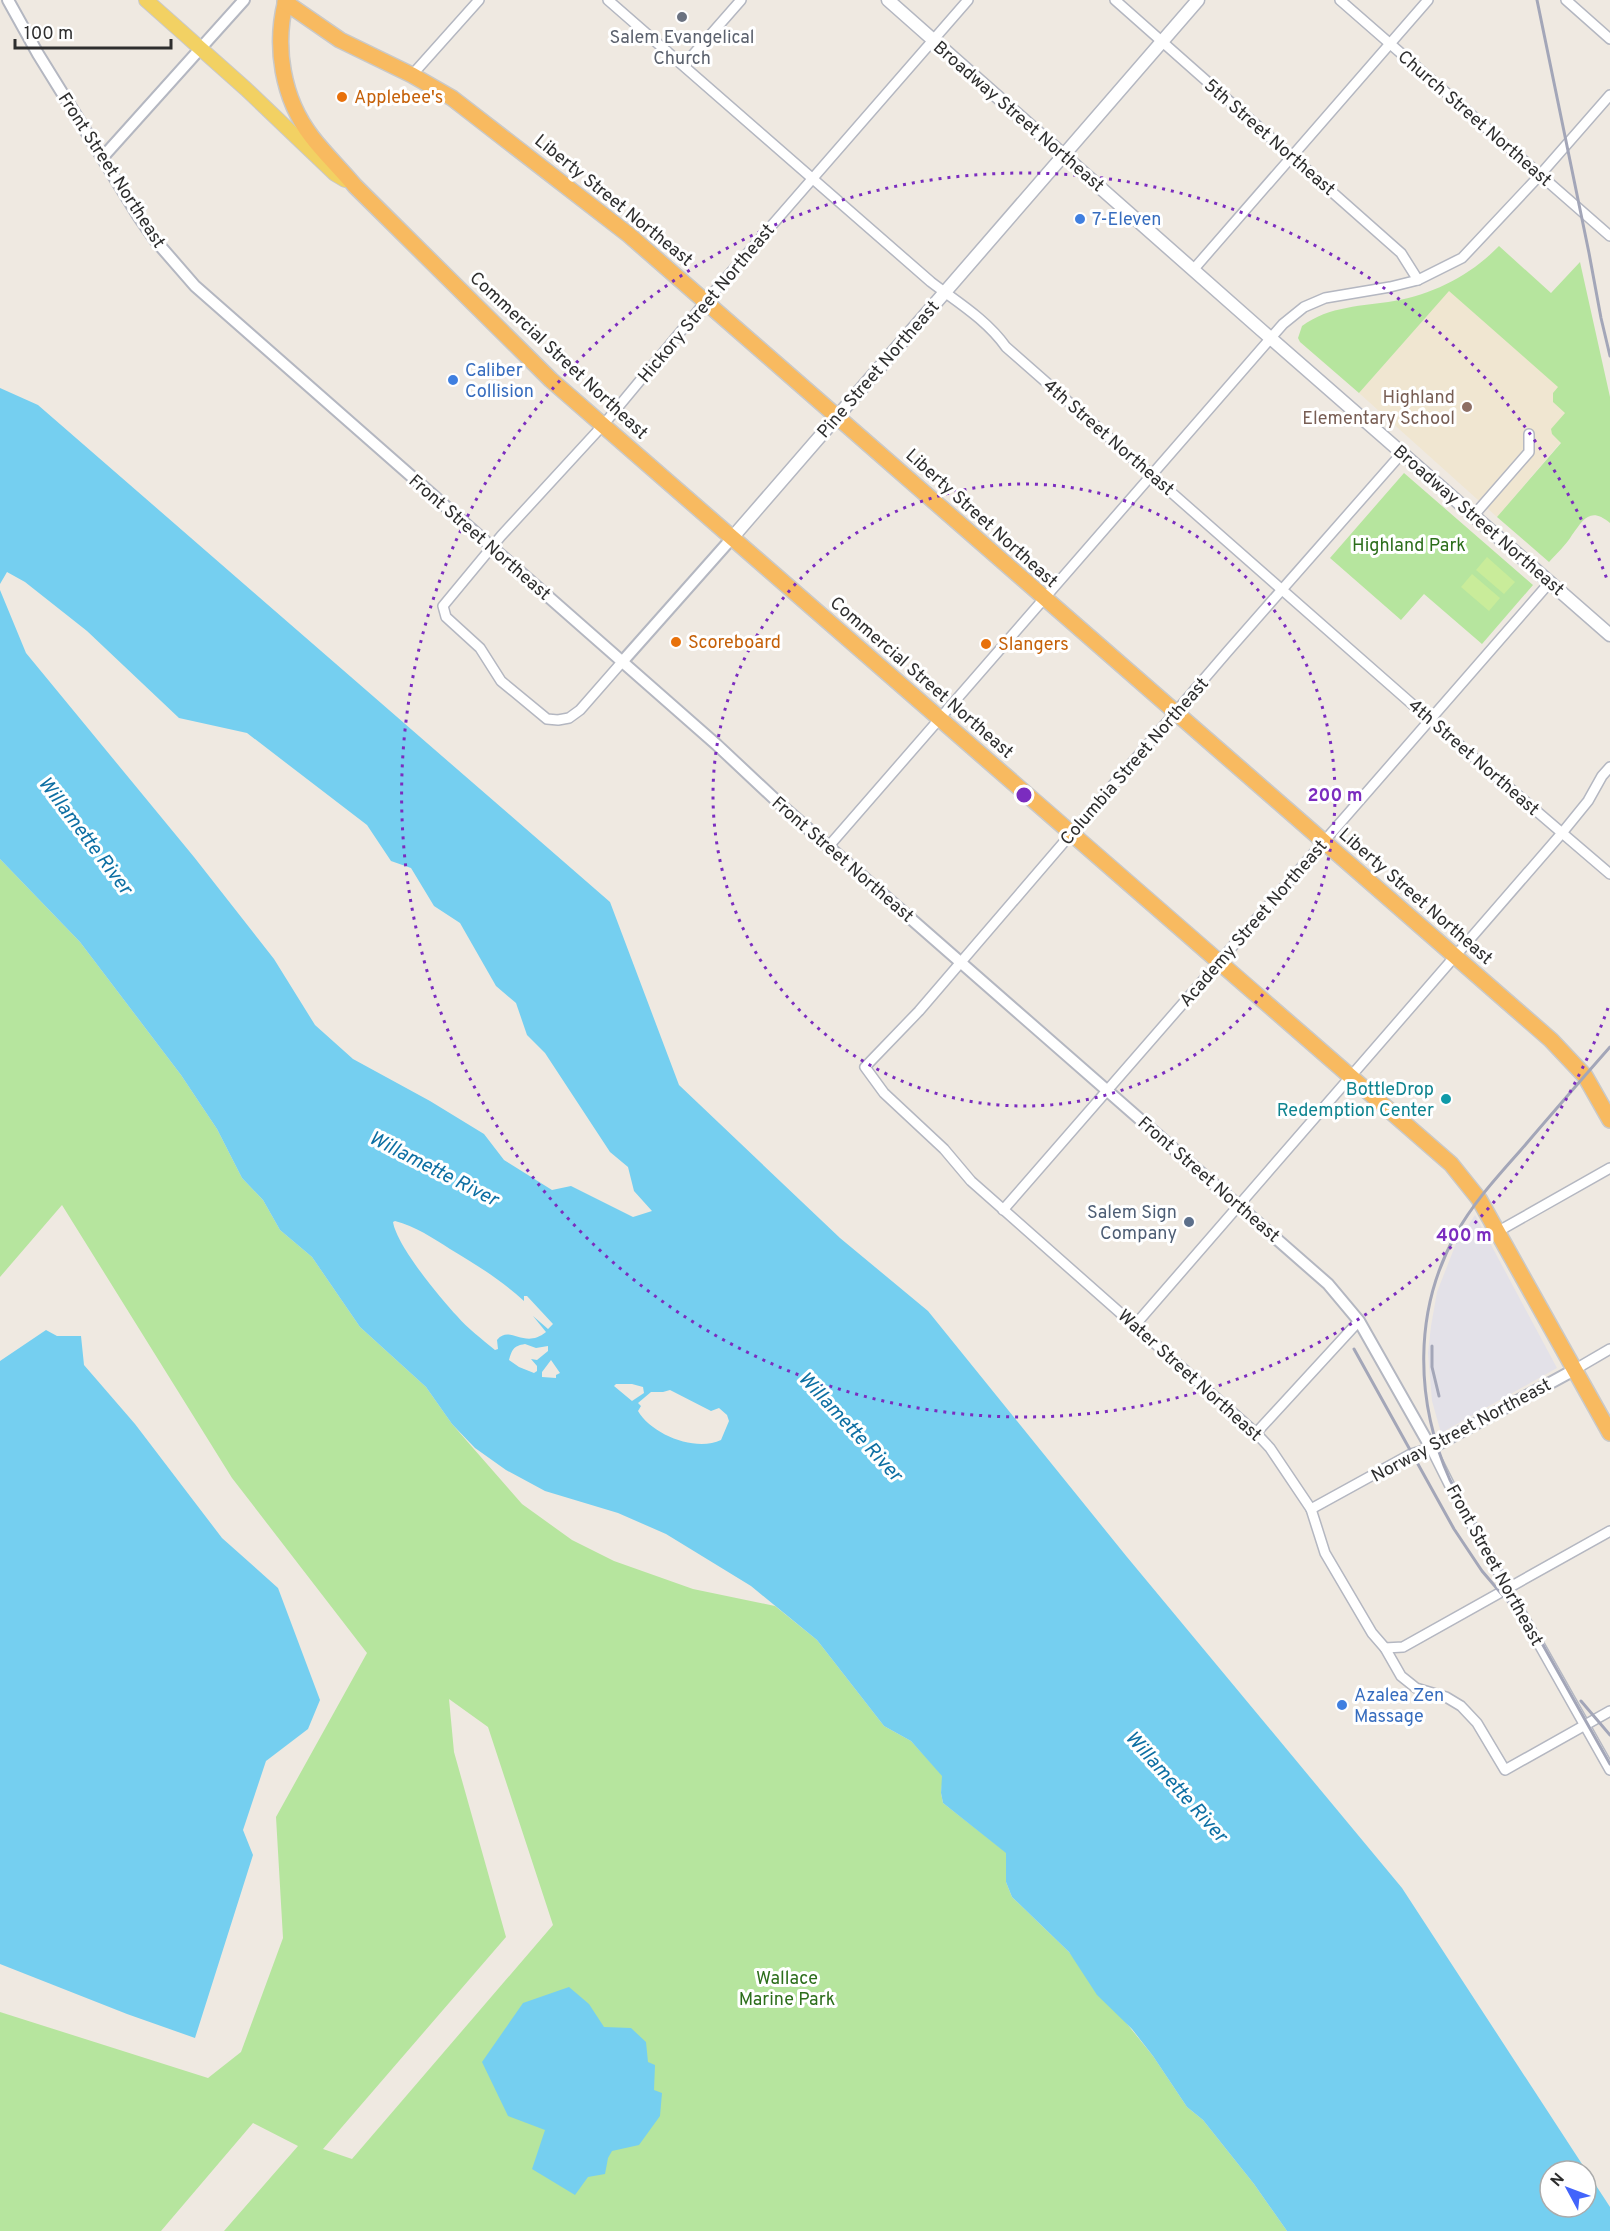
<svg xmlns="http://www.w3.org/2000/svg" width="1610" height="2231" viewBox="0 0 1610 2231" font-family="Overpass,sans-serif">
<style>
.industrial{fill:#e3e1e8}
.education{fill:#f0e6d1}
.green{fill:#b6e59e;fill-rule:evenodd}
.pitch{fill:#c9ec9a}
.water{fill:#75cff0;fill-rule:evenodd}
.lines{fill:none;stroke-linecap:round;stroke-linejoin:round}
.minor-casing{stroke:#b4b7c1;stroke-width:12}
.tertiary-casing{stroke:#b4b7c1;stroke-width:14}
.secondary-casing{stroke:#b4b7c1;stroke-width:15}
.primary-casing{stroke:#c9c9c9;stroke-width:16}
.trunk-casing{stroke:#c9c9c9;stroke-width:18}
.minor{stroke:#fff;stroke-width:9}
.tertiary{stroke:#fff;stroke-width:10}
.secondary{stroke:#fff;stroke-width:12}
.primary{stroke:#f2d163;stroke-width:14}
.trunk{stroke:#f8ba60;stroke-width:15}
.rail{stroke:#a3a6b8;stroke-width:3}
.ring{fill:none;stroke:#7b2cbf;stroke-width:3;stroke-dasharray:3 6}
.worship-dot{fill:#6b7280;stroke:#fff;stroke-width:2}
.food-dot{fill:#e8710a;stroke:#fff;stroke-width:2}
.shop-dot{fill:#3f7fe0;stroke:#fff;stroke-width:2}
.education-dot{fill:#8d6e63;stroke:#fff;stroke-width:2}
.culture-dot{fill:#0f9aa8;stroke:#fff;stroke-width:2}
.service-dot{fill:#5c6f8a;stroke:#fff;stroke-width:2}
.labels{text-anchor:middle;stroke-width:6;stroke-linejoin:round;paint-order:stroke}
.worship-label{font-size:18px;fill:#5b616d;stroke:#fff}
.food-label{font-size:18px;fill:#c56008;stroke:#fff;text-anchor:start}
.street-label{font-size:18px;fill:#2e2e2e;stroke:#fff}
.shop-label{font-size:18px;fill:#366cbe;stroke:#fff;text-anchor:start}
.education-label{font-size:18px;fill:#785e54;stroke:#fff;text-anchor:end}
.park-label{font-size:18px;fill:#2c6e1b;stroke:#fff}
.culture-label{font-size:18px;fill:#0d838f;stroke:#fff;text-anchor:end}
.service-label{font-size:18px;fill:#4e5e75;stroke:#fff;text-anchor:end}
.water-label{font-size:20px;font-style:italic;fill:#0d6fa3;stroke:#fff}
.centre{fill:#7b2cbf;stroke:#fff;stroke-width:3}
.ring-label{font-size:18px;text-anchor:middle;font-weight:bold;fill:#7b2cbf;stroke:#fff;stroke-width:6;stroke-linejoin:round;paint-order:stroke}
</style>
<rect width="100%" height="100%" fill="#efe9e1"/>
<path class="industrial" d="M1475,1215L1557,1368L1441,1433L1432,1401L1428,1353L1431,1326L1437,1292L1455,1246Z"/>
<path class="education" d="M1449,290L1559,387L1565,413L1552,434L1561,442L1497,517L1359,393Z"/>
<g class="green">
<path d="M1499,246L1551,293L1580,262L1610,397V523C1590,506 1583,520 1572,535C1566,545 1557,553 1549,562L1497,517L1561,443L1552,434L1551,429L1565,413L1553,402V393L1558,387L1449,291L1359,393L1300,342L1298,338L1302,326C1329,306 1363,306 1394,301C1434,294 1471,275 1499,246Z"/>
<path d="M1404,473L1533,585L1482,644L1424,594L1401,620L1330,558Z"/>
<path d="M0,859L80,942L181,1075L217,1129L242,1178L263,1200L280,1230L312,1257L360,1327L426,1387L452,1424L522,1504L572,1540L614,1561L693,1589L775,1606L817,1640L884,1726L911,1741L943,1776L941,1793L943,1803L1007,1853L1006,1882L1012,1897L1069,1952L1153,2056L1187,2107L1203,2120L1254,2184L1287,2231H224L298,2146L253,2123L161,2231H0V2012L208,2078L241,2052L283,1938L276,1817L367,1653L232,1478L62,1205L0,1277ZM449,1699L488,1727L553,1925L352,2159L323,2149L506,1937L454,1752Z"/>
</g>
<g class="pitch">
<path d="M1487,557L1515,582L1504,594L1476,570Z"/>
<path d="M1472,574L1500,598L1489,611L1461,587Z"/>
</g>
<g class="water">
<path d="M0,388L38,405L610,902L679,1085L840,1238L928,1311L1127,1557L1402,1888L1610,2207V2231H1287L1254,2184L1203,2120L1187,2107L1153,2056L1132,2029L1097,1995L1069,1952L1012,1897L1006,1882V1853L943,1803L941,1793L942,1776L911,1741L884,1726L817,1640L751,1586L666,1534L618,1513L545,1491L506,1470L475,1448L452,1424L426,1387L360,1327L312,1257L280,1230L263,1200L242,1178L217,1129L181,1075L80,942L0,859V590L26,653L194,857L274,959L315,1025L353,1059L430,1101L484,1134L504,1160L552,1190L571,1186L633,1217L652,1211L634,1191L628,1167L610,1152L545,1053L527,1035L516,1003L496,986L460,923L434,906L411,868L391,861L367,825L247,733L179,718L87,631L25,582L7,572L0,584ZM395,1221C415,1226 433,1238 450,1249C477,1265 501,1280 524,1301V1296H527L553,1324L548,1329L533,1316L546,1332C524,1350 510,1324 497,1340L498,1349L495,1350C482,1339 468,1329 457,1316C440,1298 397,1246 393,1222ZM525,1344L536,1348L548,1346V1351L537,1360L531,1359L537,1366V1371L534,1373L519,1367L509,1360C512,1350 513,1346 525,1344ZM551,1360L560,1373L556,1375V1378L542,1377V1372ZM616,1384H632L643,1387L644,1393L632,1401L614,1386ZM670,1390L711,1411L719,1408L727,1415L729,1421L721,1440C696,1452 652,1435 638,1411L641,1406L638,1403L651,1392H663ZM1550,2171H1586V2207H1550Z"/>
<path d="M46,1330L57,1336H81L84,1365L135,1424L222,1538L278,1588L320,1700L308,1729L266,1761L243,1830L253,1855L195,2038L127,2014L0,1964V1361Z"/>
<path d="M569,1987L589,2004L604,2027L631,2028L646,2042L648,2062L655,2065L654,2090L662,2093L660,2116L639,2145L612,2151L608,2158L605,2174L588,2177L575,2195L532,2169L545,2130L508,2116L482,2062L523,2003Z"/>
</g>
<g class="lines">
<g class="minor-casing">
<g id="minor">
<path d="M608,0L931,282C957,302 986,319 1006,347L1429,719L1610,874"/>
<path d="M1115,0L1401,253L1418,280"/>
<path d="M1340,0L1610,236"/>
<path d="M1566,0L1610,39"/>
<path d="M684,65L741,0"/>
<path d="M412,75L479,0"/>
<path d="M1193,270L1428,0"/>
<path d="M1402,453L1228,651L919,1011L865,1067L884,1093L944,1149L971,1181L1256,1433L1270,1448L1311,1509L1325,1553L1372,1633L1385,1648L1401,1676L1416,1688L1446,1697L1461,1706L1477,1723L1505,1770L1610,1711"/>
<path d="M1474,515L1529,452V434"/>
<path d="M622,662L580,710L569,718L558,720L547,719L501,681L480,648L446,617L443,606L501,536L604,424L706,301L968,0"/>
<path d="M828,847L1283,324L1304,307L1325,298L1390,287L1418,280L1462,258L1540,175L1610,95"/>
<path d="M1003,1210L1550,582"/>
<path d="M1497,1232L1610,1168"/>
<path d="M1135,1325L1562,833L1588,801L1602,776L1610,767"/>
<path d="M1574,1370L1610,1349"/>
<path d="M1256,1433L1359,1321"/>
<path d="M1311,1509L1411,1454L1431,1448L1452,1490L1610,1770"/>
<path d="M1385,1648L1403,1647L1610,1531"/>
</g>
</g>
<g class="tertiary-casing">
<g id="tertiary">
<path d="M8,0L38,54L139,217L155,240L195,286L717,745L781,805L1328,1284L1359,1321L1431,1448L1574,1370"/>
<path d="M102,158L244,0"/>
<path d="M622,662L732,538"/>
</g>
</g>
<g class="secondary-casing">
<g id="secondary">
<path d="M888,0L1259,328L1610,635"/>
<path d="M732,538L1198,0"/>
</g>
</g>
<g class="primary-casing">
<path id="primary" d="M146,0L246,89L335,174L345,180"/>
</g>
<g class="trunk-casing">
<g id="trunk">
<path d="M286,0C274,46 282,98 312,137C325,154 341,169 355,186L551,380L1451,1164L1479,1199L1610,1433"/>
<path d="M285,2L340,40L412,75L452,98L629,235L1551,1040L1585,1076L1610,1120"/>
</g>
</g>
<use href="#minor" class="minor"/>
<use href="#tertiary" class="tertiary"/>
<use href="#secondary" class="secondary"/>
<use href="#primary" class="primary"/>
<use href="#trunk" class="trunk"/>
<g class="rail">
<path d="M1537,0L1589,253L1601,318L1610,356"/>
<path d="M1610,1047C1580,1081 1550,1116 1520,1151C1497,1177 1473,1203 1456,1234C1413,1311 1415,1401 1450,1480L1610,1764"/>
<path d="M1432,1346V1367L1439,1396"/>
<path d="M1354,1349L1454,1529L1482,1571L1517,1612"/>
<path d="M1581,1701L1610,1735"/>
</g>
</g>
<g class="ring">
<circle cx="1024" cy="795" r="311"/>
<path d="M1608 1008A622 622 0 1 1 1608 582"/>
</g>
<circle class="worship-dot" cx="682" cy="17" r="6"/>
<g class="food-dot">
<circle cx="342" cy="97" r="6"/>
<circle cx="676" cy="642" r="6"/>
<circle cx="986" cy="644" r="6"/>
</g>
<g class="shop-dot">
<circle cx="1080" cy="219" r="6"/>
<circle cx="453" cy="380" r="6"/>
<circle cx="1342" cy="1705" r="6"/>
</g>
<circle class="education-dot" cx="1467" cy="407" r="6"/>
<circle class="culture-dot" cx="1446" cy="1099" r="6"/>
<circle class="service-dot" cx="1189" cy="1222" r="6"/>
<g class="labels">
<g class="worship-label">
<text x="682" y="43">Salem Evangelical<tspan x="682" dy="21">Church</tspan></text>
</g>
<g class="food-label">
<text x="354" y="103">Applebee's</text>
<text x="688" y="648">Scoreboard</text>
<text x="998" y="650">Slangers</text>
</g>
<g class="street-label">
<text transform="translate(1019 116) rotate(41)" y="6">Broadway Street Northeast</text>
<text transform="translate(1475 118) rotate(41)" y="6">Church Street Northeast</text>
<text transform="translate(1270 137) rotate(41)" y="6">5th Street Northeast</text>
<text transform="translate(112 170) rotate(57)" y="6">Front Street Northeast</text>
<text transform="translate(614 200) rotate(39)" y="6">Liberty Street Northeast</text>
<text transform="translate(706 303) rotate(-50)" y="6">Hickory Street Northeast</text>
<text transform="translate(559 355) rotate(43)" y="6">Commercial Street Northeast</text>
<text transform="translate(878 369) rotate(-49)" y="6">Pine Street Northeast</text>
<text transform="translate(1109 437) rotate(41)" y="6">4th Street Northeast</text>
<text transform="translate(982 518) rotate(42)" y="6">Liberty Street Northeast</text>
<text transform="translate(1479 520) rotate(41)" y="6">Broadway Street Northeast</text>
<text transform="translate(480 537) rotate(41)" y="6">Front Street Northeast</text>
<text transform="translate(922 677) rotate(41)" y="6">Commercial Street Northeast</text>
<text transform="translate(1474 757) rotate(41)" y="6">4th Street Northeast</text>
<text transform="translate(1134 761) rotate(-49)" y="6">Columbia Street Northeast</text>
<text transform="translate(843 859) rotate(41)" y="6">Front Street Northeast</text>
<text transform="translate(1416 896) rotate(41)" y="6">Liberty Street Northeast</text>
<text transform="translate(1253 923) rotate(-49)" y="6">Academy Street Northeast</text>
<text transform="translate(1209 1179) rotate(41)" y="6">Front Street Northeast</text>
<text transform="translate(1190 1375) rotate(42)" y="6">Water Street Northeast</text>
<text transform="translate(1461 1430) rotate(-28)" y="6">Norway Street Northeast</text>
<text transform="translate(1495 1565) rotate(61)" y="6">Front Street Northeast</text>
</g>
<g class="shop-label">
<text x="1092" y="225">7-Eleven</text>
<text x="465" y="376">Caliber<tspan x="465" dy="21">Collision</tspan></text>
<text x="1354" y="1701">Azalea Zen<tspan x="1354" dy="21">Massage</tspan></text>
</g>
<g class="education-label">
<text x="1455" y="403">Highland<tspan x="1455" dy="21">Elementary School</tspan></text>
</g>
<g class="park-label">
<text x="1409" y="551">Highland Park</text>
<text x="787" y="1984">Wallace<tspan x="787" dy="21">Marine Park</tspan></text>
</g>
<g class="culture-label">
<text x="1434" y="1095">BottleDrop<tspan x="1434" dy="21">Redemption Center</tspan></text>
</g>
<g class="service-label">
<text x="1177" y="1218">Salem Sign<tspan x="1177" dy="21">Company</tspan></text>
</g>
<g class="water-label">
<text transform="translate(86 835) rotate(53)" y="7">Willamette River</text>
<text transform="translate(434 1168) rotate(27)" y="7">Willamette River</text>
<text transform="translate(851 1426) rotate(47)" y="7">Willamette River</text>
<text transform="translate(1177 1786) rotate(48)" y="7">Willamette River</text>
</g>
</g>
<circle cx="1024" cy="795" r="9" class="centre"/>
<g class="ring-label">
<text x="1335" y="801">200 m</text>
<text x="1464" y="1241">400 m</text>
</g>
<g transform="translate(1568 2189) rotate(311)"><circle r="28" fill="#ffffff" stroke="#ababab" stroke-width="1.5"/>
<path d="M0-4.5L10 22L0 15L-10 22Z" fill="#4264fb"/>
<text y="-9" font-size="16" font-weight="bold" text-anchor="middle" fill="#2e2e2e">N</text>
</g>
<path d="M15 39v9h156v-9" fill="none" stroke="#2e2e2e" stroke-width="3"/>
<text x="24" y="39" font-size="18" fill="#2e2e2e" stroke="#ffffff" stroke-width="4.5" paint-order="stroke">100 m</text>
</svg>
